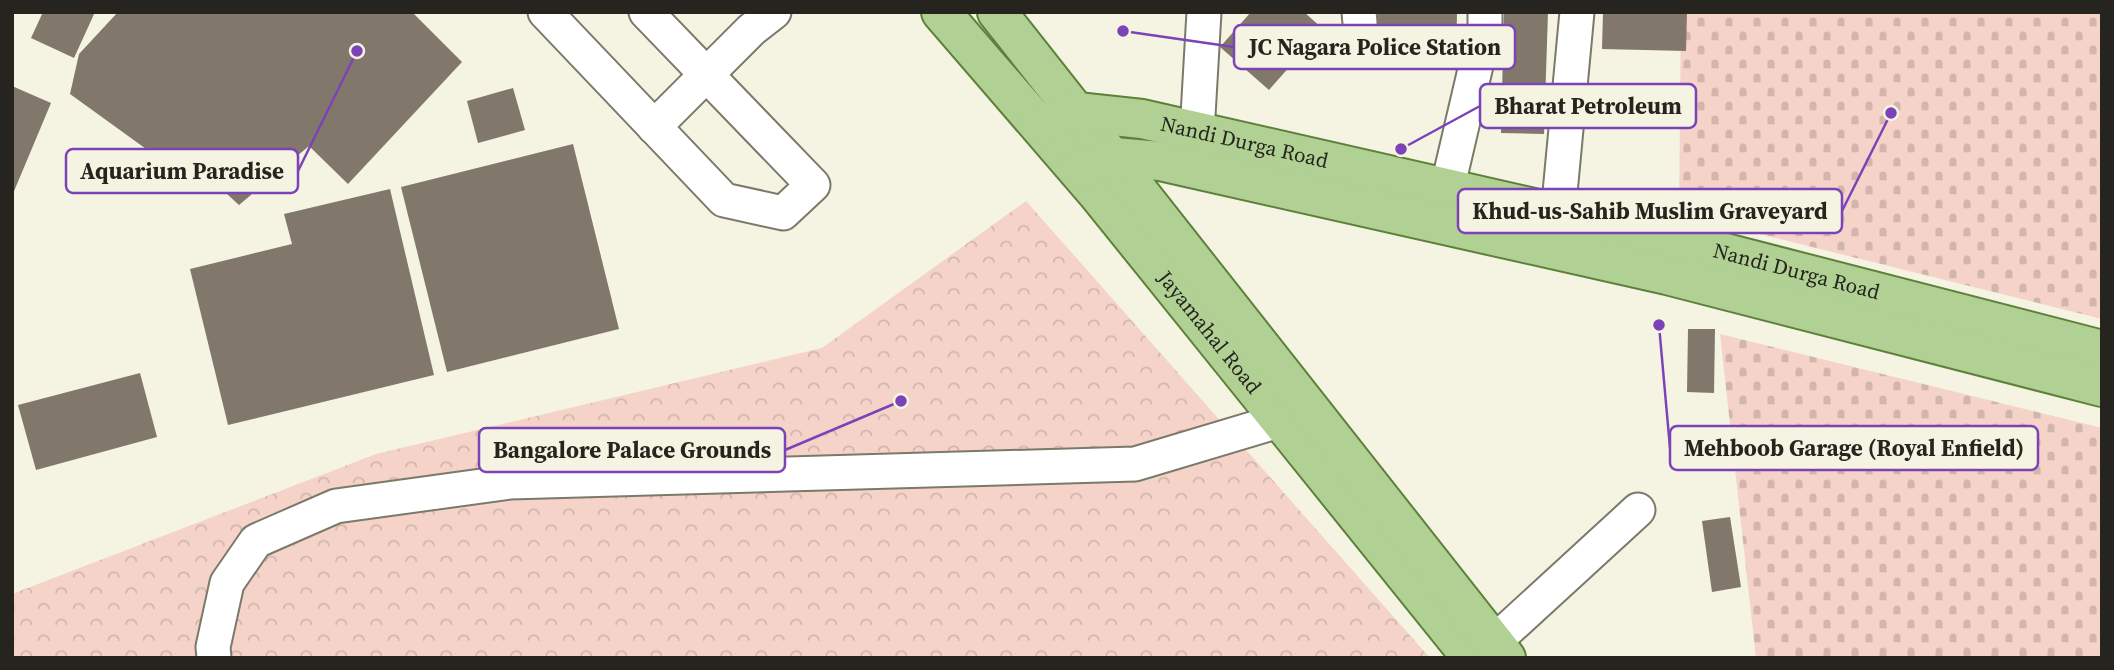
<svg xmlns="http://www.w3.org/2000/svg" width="2114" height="670" viewBox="0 0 2114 670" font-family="'Source Serif 4',serif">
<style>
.forest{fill:url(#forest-crowns)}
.cemetery{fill:url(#cemetery-stones)}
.building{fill:#82776b}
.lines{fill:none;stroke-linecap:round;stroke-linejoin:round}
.minor-casing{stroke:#7b796a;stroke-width:37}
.major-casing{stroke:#5d803b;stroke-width:42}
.minor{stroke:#fff;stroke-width:33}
.major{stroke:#b0d193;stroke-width:38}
.labels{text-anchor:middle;stroke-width:5;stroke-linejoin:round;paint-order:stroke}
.street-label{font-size:21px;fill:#25241e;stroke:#f5f3e2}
.leader{fill:none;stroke:#7c43b9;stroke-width:2.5}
.callout-dot{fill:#7c43b9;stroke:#f5f3e2;stroke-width:2.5}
.callout{fill:#f5f3e2;stroke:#7c43b9;stroke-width:2.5}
.callout-label{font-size:23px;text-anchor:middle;font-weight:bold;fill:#25241e}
</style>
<defs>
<pattern id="forest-crowns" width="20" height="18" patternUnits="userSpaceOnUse" patternTransform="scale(1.75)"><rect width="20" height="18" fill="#f5d3c9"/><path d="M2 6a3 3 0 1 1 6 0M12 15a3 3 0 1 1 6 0" fill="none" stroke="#d2b5ac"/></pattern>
<pattern id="cemetery-stones" width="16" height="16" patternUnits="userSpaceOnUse" patternTransform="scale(1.75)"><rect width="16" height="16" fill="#f5d3c9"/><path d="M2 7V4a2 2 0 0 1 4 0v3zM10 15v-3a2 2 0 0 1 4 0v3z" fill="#d2b5ac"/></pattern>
</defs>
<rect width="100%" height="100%" fill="#f5f3e2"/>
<path class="forest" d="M1026,201L1430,658H12V594L376,454L822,348Z"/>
<g class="cemetery">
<path d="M1681,12H2102V319L1679,214Z"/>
<path d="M1720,334L2102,428V658H1756Z"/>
</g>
<g class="building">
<path d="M43,12H95L74,58L31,38Z"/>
<path d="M118,12H412L462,62L348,184L309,146L239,205L182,153L178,172L70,94L79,54Z"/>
<path d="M1251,12H1304L1323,29L1269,90L1220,47Z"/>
<path d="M1378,12L1457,13L1456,58L1376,57Z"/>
<path d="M1504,12H1548L1544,134L1501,133Z"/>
<path d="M1603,12H1687L1686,51L1602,49Z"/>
<path d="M12,86L51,103L12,196Z"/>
<path d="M513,88L525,130L478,143L467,101Z"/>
<path d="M573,144L619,329L447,372L401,187Z"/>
<path d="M390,189L434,375L228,425L190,269L292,244L284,214Z"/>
<path d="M1688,329H1715L1714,393L1687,392Z"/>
<path d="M140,373L157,437L36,470L18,405Z"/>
<path d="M1730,517L1741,587L1712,592L1702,521Z"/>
</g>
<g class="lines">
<g class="minor-casing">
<g id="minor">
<path d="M545,12L724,200L783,213L813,185L646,12"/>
<path d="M1359,12L1360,23"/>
<path d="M654,127L751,30L774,12"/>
<path d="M1197,133L1204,12"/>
<path d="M1558,214L1577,12"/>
<path d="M1441,215L1485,27V12"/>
<path d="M1493,643L1638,510"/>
<path d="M214,658L213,647L227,583L256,541L336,506L510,482L1135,464L1282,420L1299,405"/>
</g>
</g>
<g class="major-casing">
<g id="major">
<path id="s1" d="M941,12L1098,194L1472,658"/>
<path d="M997,12L1506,658"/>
<path id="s2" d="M1040,126L1077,112L1142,119L1675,240L2102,350"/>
<path d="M1078,170L1113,157L1160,161L1667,275L2102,387"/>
</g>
</g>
<use href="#minor" class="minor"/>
<use href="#major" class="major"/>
</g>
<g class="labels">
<g class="street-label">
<text dy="7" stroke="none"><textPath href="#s2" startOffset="210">Nandi Durga Road</textPath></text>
<text dy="7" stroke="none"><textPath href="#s2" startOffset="777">Nandi Durga Road</textPath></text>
<text dy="7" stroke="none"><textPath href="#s1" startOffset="418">Jayamahal Road</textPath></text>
</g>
</g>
<path class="leader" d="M1123 31L1234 47M1401 149L1480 106M357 51L298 171M1891 113L1842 211M1659 325L1670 448M901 401L785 450"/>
<g class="callout-dot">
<circle cx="1123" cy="31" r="7"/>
<circle cx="1401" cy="149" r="7"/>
<circle cx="357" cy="51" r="7"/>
<circle cx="1891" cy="113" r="7"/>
<circle cx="1659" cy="325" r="7"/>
<circle cx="901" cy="401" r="7"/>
</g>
<g class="callout">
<rect x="1234" y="25" width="281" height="44" rx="7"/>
<rect x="1480" y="84" width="216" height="44" rx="7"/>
<rect x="66" y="149" width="232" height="44" rx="7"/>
<rect x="1458" y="189" width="384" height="44" rx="7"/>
<rect x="1670" y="426" width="368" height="44" rx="7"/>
<rect x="479" y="428" width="306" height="44" rx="7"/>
</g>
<g class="callout-label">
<text x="1375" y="55">JC Nagara Police Station</text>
<text x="1588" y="114">Bharat Petroleum</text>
<text x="182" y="179">Aquarium Paradise</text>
<text x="1650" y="219">Khud-us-Sahib Muslim Graveyard</text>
<text x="1854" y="456">Mehboob Garage (Royal Enfield)</text>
<text x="632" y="458">Bangalore Palace Grounds</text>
</g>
<rect width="2114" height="670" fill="none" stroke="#25241e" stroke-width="28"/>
</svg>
